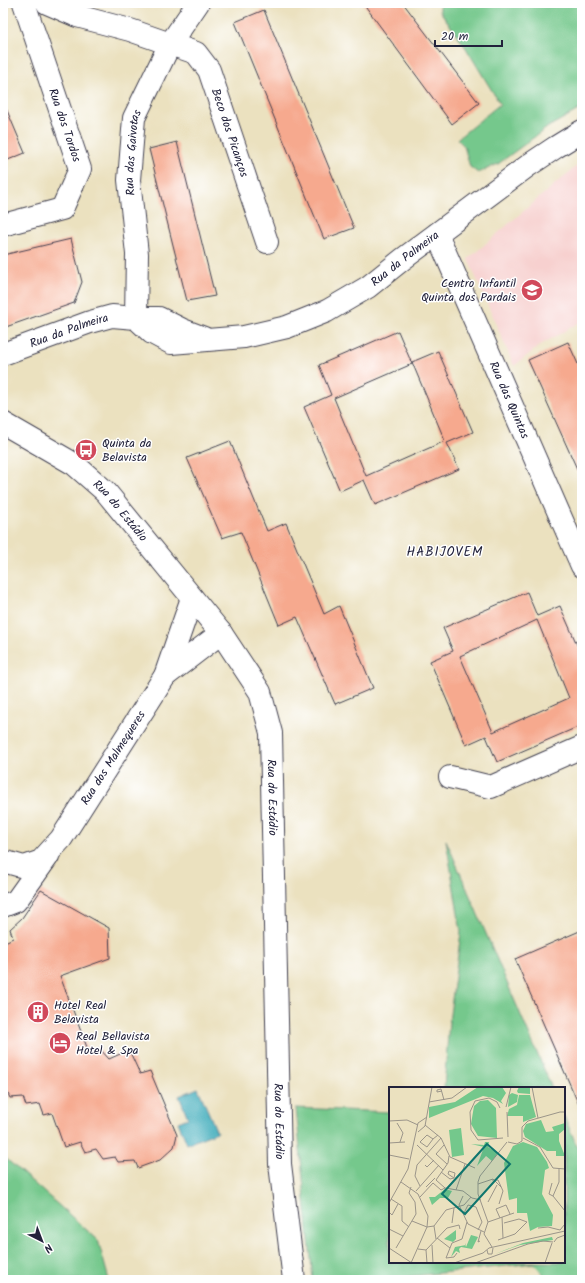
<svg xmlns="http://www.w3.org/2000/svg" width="585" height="1283" viewBox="0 0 585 1283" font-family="Kalam,sans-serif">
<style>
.built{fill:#f7d0cf}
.green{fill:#74c88c;stroke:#4b7564}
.water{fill:#3cabba;stroke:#2f667a}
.building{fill:#f6a98e;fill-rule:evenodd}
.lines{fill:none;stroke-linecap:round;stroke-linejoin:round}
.minor-casing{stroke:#403f4f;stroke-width:24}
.minor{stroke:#fff;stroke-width:22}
.labels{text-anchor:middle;stroke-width:3;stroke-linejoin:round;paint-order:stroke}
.street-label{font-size:12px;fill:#22223b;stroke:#fff}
.poi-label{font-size:12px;fill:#22223b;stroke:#fff;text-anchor:start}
.neighbourhood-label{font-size:13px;letter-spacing:1px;fill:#22223b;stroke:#fff}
.inset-road{fill:none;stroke:#9b958a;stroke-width:1}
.view{fill:#0f766e;fill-opacity:0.15;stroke:#0f766e;stroke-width:2}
.inset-edge{fill:none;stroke:#22223b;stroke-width:2}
</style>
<rect width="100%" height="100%" fill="#fff"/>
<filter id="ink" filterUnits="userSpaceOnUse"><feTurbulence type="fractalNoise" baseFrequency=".025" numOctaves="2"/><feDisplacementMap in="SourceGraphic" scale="8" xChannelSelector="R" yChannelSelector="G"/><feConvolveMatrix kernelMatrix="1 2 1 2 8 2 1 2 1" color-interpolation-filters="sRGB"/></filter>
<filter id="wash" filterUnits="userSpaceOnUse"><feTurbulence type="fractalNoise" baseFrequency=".012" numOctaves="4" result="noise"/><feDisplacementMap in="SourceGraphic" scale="16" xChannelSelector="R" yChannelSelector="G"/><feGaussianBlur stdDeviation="0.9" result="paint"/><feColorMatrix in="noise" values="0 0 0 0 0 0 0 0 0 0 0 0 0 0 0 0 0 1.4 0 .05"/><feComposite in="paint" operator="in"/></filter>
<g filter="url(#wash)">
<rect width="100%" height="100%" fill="#ebe1bf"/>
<path class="built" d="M582,162V321L542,344L514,366L468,259L562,178Z"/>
<g class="green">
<path d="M440,3H582V108L548,127L498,164L478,173L470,167L464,146L457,139L500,104L466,48L440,11Z"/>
<path d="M446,840L552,1088H444L449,1022L461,932Z"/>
<path d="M296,1108L390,1112V1262H564V1116L582,1158V1280H548L534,1263L375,1280H313Z"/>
<path d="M3,1156L98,1240L109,1280H3Z"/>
</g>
<path class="water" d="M198,1088L217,1132L187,1144L178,1122L188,1118L179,1096Z"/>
<g id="blocks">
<g class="building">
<path d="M363,3H403L479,103L452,124Z"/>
<path d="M264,10L354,228L324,239L235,22Z"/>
<path d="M3,101L25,153L3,162Z"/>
<path d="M177,142L215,296L187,301L149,149Z"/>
<path d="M71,239L82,282L74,303L3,328V255Z"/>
<path d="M398,331L412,364L334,398L366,476L445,441L412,362L438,351L473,432L447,443L459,469L375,505L364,480L340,491L304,407L331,395L319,365Z"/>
<path d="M568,342L582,373V480L528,360Z"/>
<path d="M230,441L267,531L286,523L324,614L339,606L373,688L335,704L297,617L279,625L241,532L222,538L187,458Z"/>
<path d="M527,592L537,616L560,606L582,656V729L580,726L497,762L486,736L466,745L430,661L453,651L443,628ZM537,620L569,698L493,732L460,656Z"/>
<path d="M41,890L109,928L110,958L60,976L88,1050L99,1048L109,1059L129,1050L140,1074L150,1071L177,1135L174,1147L160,1160L138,1168L135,1161L118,1162L115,1157L103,1159L96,1149L85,1152L80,1142L64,1147L52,1113L44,1115L40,1104L26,1106L23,1097L10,1098L3,1083V943L13,938L10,929L22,918Z"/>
<path d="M582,930V1112L515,959Z"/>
</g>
</g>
</g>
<g filter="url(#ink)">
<use href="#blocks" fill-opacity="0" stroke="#403f4f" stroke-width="1"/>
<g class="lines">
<g class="minor-casing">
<g id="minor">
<path id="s1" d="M47,3L77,16L130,30L196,53L209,70L267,242"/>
<path d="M3,225L62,209L80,169L24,3"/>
<path id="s2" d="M437,234L582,566"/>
<path id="s3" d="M136,318L152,333L171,343L244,337L287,327L327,311L368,287L403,259L529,165L556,147L582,131"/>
<path id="s4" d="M136,318L137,254L129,180L134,118L170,44L198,3"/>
<path id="s5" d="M3,354L90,322L112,316L136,318H159L183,330L204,338"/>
<path id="s6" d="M3,423L74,464L106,492L221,633L260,692L271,733L280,1164L294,1280"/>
<path d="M165,676L221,633"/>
<path d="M450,777L491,787L582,747"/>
<path id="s7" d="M3,861L24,867L41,861L61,839L165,676L192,598"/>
<path d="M3,906L16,901L48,856"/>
</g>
</g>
<use href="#minor" class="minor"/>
</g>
</g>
<defs>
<g id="school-disc" transform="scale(1.15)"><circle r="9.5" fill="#d1495b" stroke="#fff"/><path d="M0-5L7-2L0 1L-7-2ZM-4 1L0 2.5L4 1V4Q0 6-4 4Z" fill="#fff"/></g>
<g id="bus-disc" transform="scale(1.15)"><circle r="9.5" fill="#d1495b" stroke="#fff"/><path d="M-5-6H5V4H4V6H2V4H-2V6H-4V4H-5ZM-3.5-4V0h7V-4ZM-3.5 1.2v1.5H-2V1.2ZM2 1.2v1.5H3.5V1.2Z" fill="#fff"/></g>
<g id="building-disc" transform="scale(1.15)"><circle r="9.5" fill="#d1495b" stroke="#fff"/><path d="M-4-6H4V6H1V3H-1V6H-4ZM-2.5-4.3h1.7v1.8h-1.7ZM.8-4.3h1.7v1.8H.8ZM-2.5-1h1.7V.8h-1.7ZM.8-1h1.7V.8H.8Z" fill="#fff"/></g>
<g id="hotel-disc" transform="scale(1.15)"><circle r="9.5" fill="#d1495b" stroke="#fff"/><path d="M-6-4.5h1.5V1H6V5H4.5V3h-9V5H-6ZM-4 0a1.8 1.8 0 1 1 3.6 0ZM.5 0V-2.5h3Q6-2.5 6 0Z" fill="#fff"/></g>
</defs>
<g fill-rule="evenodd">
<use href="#school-disc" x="532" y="290"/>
<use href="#bus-disc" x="86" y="450"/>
<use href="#building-disc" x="38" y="1012"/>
<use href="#hotel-disc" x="60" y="1043"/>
</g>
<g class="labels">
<g class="street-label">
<text transform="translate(65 125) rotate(71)" y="4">Rua dos Tordos</text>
<text dy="4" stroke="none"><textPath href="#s1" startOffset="245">Beco dos Picanços</textPath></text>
<text dy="4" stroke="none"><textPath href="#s4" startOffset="166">Rua das Gaivotas</textPath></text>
<text dy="4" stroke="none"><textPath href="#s3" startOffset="298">Rua da Palmeira</textPath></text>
<text dy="4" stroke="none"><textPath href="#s5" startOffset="70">Rua da Palmeira</textPath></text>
<text dy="4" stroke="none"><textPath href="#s2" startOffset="181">Rua das Quintas</textPath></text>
<text dy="4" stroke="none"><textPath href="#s6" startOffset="148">Rua do Estádio</textPath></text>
<text dy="4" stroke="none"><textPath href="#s7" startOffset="166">Rua dos Malmequeres</textPath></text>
<text dy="4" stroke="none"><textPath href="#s6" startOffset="484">Rua do Estádio</textPath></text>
<text dy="4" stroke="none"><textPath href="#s6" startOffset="808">Rua do Estádio</textPath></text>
</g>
<g class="poi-label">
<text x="516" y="287" text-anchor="end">Centro Infantil<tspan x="516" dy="14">Quinta dos Pardais</tspan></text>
<text x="102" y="447">Quinta da<tspan x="102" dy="14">Belavista</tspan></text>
<text x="54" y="1009">Hotel Real<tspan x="54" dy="14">Belavista</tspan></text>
<text x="76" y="1040">Real Bellavista<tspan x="76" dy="14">Hotel &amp; Spa</tspan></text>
</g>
<g class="neighbourhood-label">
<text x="445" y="556">HABIJOVEM</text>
</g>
</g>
<g transform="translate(389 1087)">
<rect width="176" height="176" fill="#ebe1bf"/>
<path d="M89,0H113L117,6L112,14L114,17L104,11L94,9L40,31V20L66,15ZM130,0H141V7L129,6L128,4ZM123,6L129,8L128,15L119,20L120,8ZM130,8H141L147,30L134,35V29H118L120,22L128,18ZM99,13L107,21L108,51L89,49L82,37L85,19L91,14ZM152,33L157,45L165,44L163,40L176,36V42L170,47V54L176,69H167V64H158L136,50L134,44L137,37ZM72,41L75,68L63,70L60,43ZM96,55H100L99,60L109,66L103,74L97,69L88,79L95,60L82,57L95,58ZM134,55L148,60L158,75L160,81L156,83L153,107L164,128L163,139L149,140L141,144L138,126H128V111L120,113L115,76L124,59ZM56,102L63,104L59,111H51L43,118L40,110H46ZM67,143V152L64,155L55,152ZM82,148L89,150L83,162L72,160L70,162L71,166L67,164L62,170L66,160L77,158L76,156L77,160ZM163,150L164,153L131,158L106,167L134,156Z" fill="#74c88c"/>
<path class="inset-road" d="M143,0L149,31M53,4L48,5V3L52,2L55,13M40,15L63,11L78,0M117,20L122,0M111,21L108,15L100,11L86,14L81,25L82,43L89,53L114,51M118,25L119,50M0,34L18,33L29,38M8,36L14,46L11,55M36,38L52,51L61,70L86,81M29,45L36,39L43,0M134,51L151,60L164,81L176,82M44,52L38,60L31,55L38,48L44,52L49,48M119,55L128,57L133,54V40L139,34L171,25H176M0,56L16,55M28,58L54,83M55,58L47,67L58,77M0,68L20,72M60,69L59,76L47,93L56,101L74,104L83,111L92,113M36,78L38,80L45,73M170,82V95L164,109L176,124M60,84L66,86L65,91L59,87ZM52,85L61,92L65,91M103,93H109L114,104L110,117M12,95L29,107L39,129L38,140L22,176M163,96L160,107L164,109M89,97L104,92L112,100M31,99L26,89L28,78L52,51M37,100L46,91M67,103L76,77M27,104L50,78M74,109L70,118L79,137L95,145M31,110L44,96L52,103L56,101M2,112L13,119V134L20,140M99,115L108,98M0,116L19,82L29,36L38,30M1,126L3,128L9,117M75,126L79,118L87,120L93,135L89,143M113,130L114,151M111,131L107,122L117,118L121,127M23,134L38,140L45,139L57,123L75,118L82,110M99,135L125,126M63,136L65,121M45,139L47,152M149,141L159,140L171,143L176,137M0,142L14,149M48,151L61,161M109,153L126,147L138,135L130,132L115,136M91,154L89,155L92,144M165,155L168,151L176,148M43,158L44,176M103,160L95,147L99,135L89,107V95L91,89L118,55M0,161L23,176M7,161L27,127L26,115L20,106L22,100M29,162L37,163L58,141L70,138L71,142M37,163L38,176M98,163L99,167H103L104,161M68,166L65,170L57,171L63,156L73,152L78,135M65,176L94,166L100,161L176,144M86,176L139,157L154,154L164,155M156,176L163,156"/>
<path class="view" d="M98,57L121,77L76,127L53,107Z"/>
<rect width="176" height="176" class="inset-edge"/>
</g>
<rect width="585" height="1283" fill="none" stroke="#fff" stroke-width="16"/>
<g transform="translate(42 1241) rotate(138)" stroke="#ffffff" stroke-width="3" paint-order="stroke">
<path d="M0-3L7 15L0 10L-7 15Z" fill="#22223b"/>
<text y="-6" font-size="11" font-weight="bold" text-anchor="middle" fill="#22223b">N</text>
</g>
<path d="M435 40v6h67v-6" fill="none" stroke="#22223b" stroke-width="2"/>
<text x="441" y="40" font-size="12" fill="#22223b" stroke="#ffffff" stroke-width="3" paint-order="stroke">20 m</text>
</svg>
